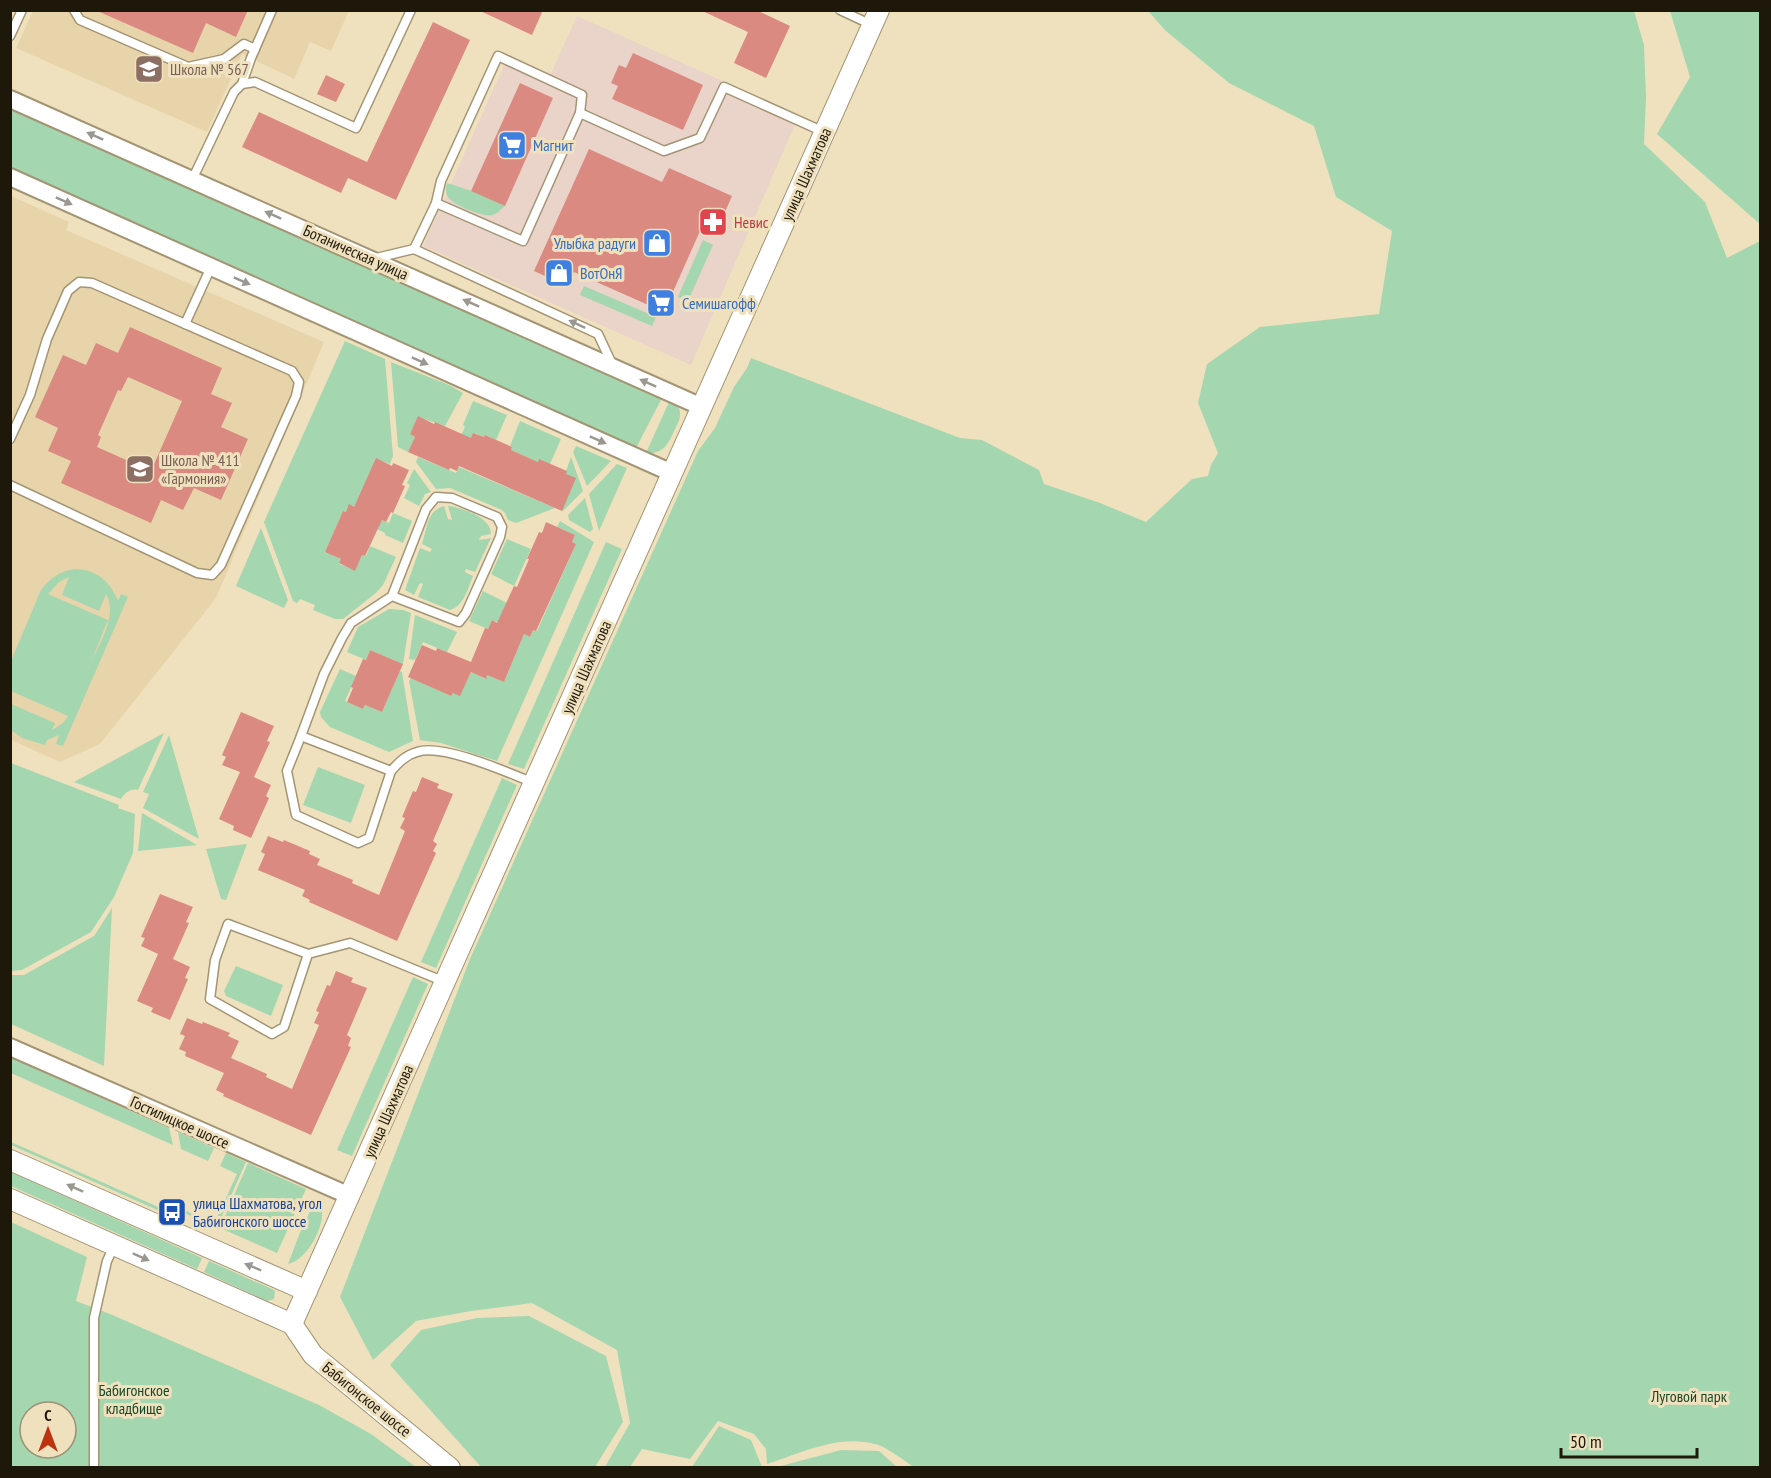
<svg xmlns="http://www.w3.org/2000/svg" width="1771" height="1478" viewBox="0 0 1771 1478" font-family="'PT Sans Narrow',sans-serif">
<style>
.commercial{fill:#ead3c8}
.built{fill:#e7d4aa}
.green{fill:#a4d6b0;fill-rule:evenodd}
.building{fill:#da8a81;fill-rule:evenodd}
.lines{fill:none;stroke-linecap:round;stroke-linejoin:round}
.service-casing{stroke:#a39474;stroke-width:11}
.minor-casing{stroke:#a39474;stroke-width:20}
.tertiary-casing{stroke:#a39474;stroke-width:22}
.service{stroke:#fff;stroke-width:8}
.minor{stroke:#fff;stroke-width:16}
.tertiary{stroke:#fff;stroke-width:20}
.oneway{fill:#9a9791}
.labels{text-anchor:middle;stroke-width:6;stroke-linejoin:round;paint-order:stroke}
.education-label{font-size:16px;fill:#785e54;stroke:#f0e1be;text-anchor:start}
.shop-label{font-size:16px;fill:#366cbe;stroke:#f0e1be;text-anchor:start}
.street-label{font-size:16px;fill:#1e180b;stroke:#f0e1be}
.health-label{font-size:16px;fill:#be3a42;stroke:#f0e1be;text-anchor:start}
.transit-label{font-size:16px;fill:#164399;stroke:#f0e1be;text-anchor:start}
.park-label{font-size:16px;fill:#154828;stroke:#f0e1be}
</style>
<rect width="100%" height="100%" fill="#f0e1be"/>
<path class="commercial" d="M577,16L799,115L691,365L423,246L506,61L548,80Z"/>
<g class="built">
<path d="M33,11H349L331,51L310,42L294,79L242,54L207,132L16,48Z"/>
<path d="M11,196L69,222L66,230L324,342L216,598L100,744L60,762L11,740Z"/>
</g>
<g class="green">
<path d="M1148,11H1634L1644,45L1646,98L1644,144L1705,202L1727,258L1760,241V1467L915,1468C905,1461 885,1446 875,1444C839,1434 801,1453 767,1464L766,1449L754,1434L718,1421L690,1459L642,1449L630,1467H605L630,1423L617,1350L532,1303L471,1311L416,1321L373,1360L340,1297L470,959L698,451L715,428L734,387L747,368L751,358L960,438L982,440L1039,470L1044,484L1100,503L1146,522L1192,479L1208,476L1211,465L1218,453L1198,403L1207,364L1260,327L1379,314L1392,231L1336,197L1314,126L1229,83L1166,31Z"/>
<path d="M1670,11H1760V224L1657,134L1690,77Z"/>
<path d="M11,108L662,398L636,448L11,168Z"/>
<path d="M447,183L472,191L505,206C501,209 498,213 493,215C484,218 453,205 448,197C445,192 446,188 447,183Z"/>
<path d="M703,240L713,245L688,301L678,297Z"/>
<path d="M584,286L656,317L652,326L580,295Z"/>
<path d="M345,341L385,359L393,456L390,464L376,459L354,507L349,505L346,512L343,511L325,552L341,559L339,564L355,570L362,555L366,556L370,546L396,557L383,585L377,592L343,619H335L313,610L315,605L300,599L297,603L293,601L264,522Z"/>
<path d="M391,362L449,385L463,393L445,426L418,417L410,434L415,437L408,452L398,447Z"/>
<path d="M473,401L507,415L496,440L486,435L484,437L474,433L470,441L460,437L465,427L463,425Z"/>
<path d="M669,402L679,408C682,418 678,423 674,431C668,445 663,454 646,453Z"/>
<path d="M520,421L561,439L550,464L538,462L511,450L512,447L510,446Z"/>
<path d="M576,446L611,461L587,486L573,452Z"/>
<path d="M418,457L456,473L459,467L555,508L516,523L508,520L505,513L502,510L450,488L436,489L416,462Z"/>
<path d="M571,457L583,491L563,511L562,510L566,471Z"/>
<path d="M617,464L627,468L599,531L589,494Z"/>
<path d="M414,469L431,492L425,494L419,506L404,498L410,485L407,483Z"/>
<path d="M585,498L593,529L590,532L569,520L568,515Z"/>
<path d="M444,506L448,519L452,520L448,506H450C464,509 491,517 491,534L481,536L479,540L491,538L475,572L466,569L465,572L473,576C468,588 464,606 450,610L418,597L423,584L420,583L414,595L405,590L420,548L430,552L432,549L422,544C427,530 426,511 444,506Z"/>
<path d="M393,513L412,521L403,543L385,535V533L377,529L381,520L389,523Z"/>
<path d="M560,521L594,542L497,761L441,743L420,740L409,681L411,678L451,696L453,693L460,695L471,672L485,679L487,675L504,682L524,634L530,637L533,630L537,631L576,544L572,542L575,535L557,527Z"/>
<path d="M261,528L288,600L284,608L236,586Z"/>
<path d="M507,539L531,549L514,586L491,574Z"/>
<path d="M606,542L622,549L524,769L508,764Z"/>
<path d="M74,569C96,569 110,581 118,601L121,594L128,597L63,746L56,744L59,735L47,740L45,745L22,738L11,730V704L55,723L52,730L63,723L68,716L11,691V661L41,590C50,578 59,572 74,569ZM69,577L62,595L99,611L106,594C118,615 100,643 91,662L108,620L48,594L59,582Z"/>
<path d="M483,591L507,603L498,623L492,620L488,629L469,621Z"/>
<path d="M389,609L403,610L411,613L403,664L370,650L366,660L347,652L358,627Z"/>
<path d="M415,615L457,632L447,652L423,642L415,660L409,659Z"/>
<path d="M340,669L356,676L345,701L363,709L365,705L382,712L400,671L402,672L413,741L389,752L330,727L321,717L320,712Z"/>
<path d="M164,733L138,790C130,788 125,793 121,799L74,782Z"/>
<path d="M169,735L199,839L143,808L149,794L143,792Z"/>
<path d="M11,763L119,805L118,808L135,814L133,853L114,897L91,932L22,970L11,971Z"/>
<path d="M318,767L365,785L351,823L303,805Z"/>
<path d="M502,778L517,785L436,968L421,962Z"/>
<path d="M142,813L197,845L138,851Z"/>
<path d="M247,844L226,900L221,899L206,849Z"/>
<path d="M112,908L104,1066L11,1024V975H24L94,936Z"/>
<path d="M236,966L283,985L271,1016L226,996L224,991Z"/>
<path d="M413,977L428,984L352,1156L337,1150Z"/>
<path d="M11,1058L169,1128L173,1145L11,1073Z"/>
<path d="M178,1132L214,1148L208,1161L181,1149Z"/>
<path d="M11,1142L163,1209L167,1202L214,1224L237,1174L220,1166L226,1153L246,1162L217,1227L168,1206L164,1213L11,1145Z"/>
<path d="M248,1163L306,1189L277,1253L220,1228Z"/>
<path d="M11,1172L202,1258L197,1269L11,1186Z"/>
<path d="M316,1198C318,1202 321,1206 322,1211C324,1228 306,1261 288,1264L299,1235Z"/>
<path d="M11,1222L87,1257L76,1301L110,1314L319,1405L371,1434L416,1467L11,1468ZM30,1412H66V1448H30Z"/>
<path d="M209,1261L272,1289L275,1291L274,1299L267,1301L204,1272Z"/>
<path d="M529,1316L606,1356L623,1422L595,1467H481L390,1365L421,1330L477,1318Z"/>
<path d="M719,1426L751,1440L762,1467H692Z"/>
<path d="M841,1450L879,1451L897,1467H777Z"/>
</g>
<g class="building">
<path d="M95,10H248L236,37L206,23L193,53Z"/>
<path d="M478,10H543L532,35Z"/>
<path d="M700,10H756L790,26L766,78L734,63L748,32Z"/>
<path d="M433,22L470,40L396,200L348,178L341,193L242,147L259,112L367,162Z"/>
<path d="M633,53L703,85L683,130L612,99L618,86L611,83L619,65L626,68Z"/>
<path d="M326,75L345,84L336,102L317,94Z"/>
<path d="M520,83L553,98L505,206L471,191Z"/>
<path d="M589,149L662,182L669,168L732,196L718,228L704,222L664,312L574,272L567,286L534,271Z"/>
<path d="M130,327L222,368L211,394L232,403L221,427L248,439L221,500L194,488L183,510L161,500L151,523L61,483L71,461L48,451L58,428L35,417L63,355L86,365L96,343L118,353ZM128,377L182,401L151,471L97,447L101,437L98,435L118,390L121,391Z"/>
<path d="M418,416L434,424L435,422L471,438L473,433L484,437L485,435L512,447L511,450L538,462L539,459L567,471L566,474L576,478L562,511L459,466L457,471L450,468L449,470L408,452L415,437L410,434Z"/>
<path d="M376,458L392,466L393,463L409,470L402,485L405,486L393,513L391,512L386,522L382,520L365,556L362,555L355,571L339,563L341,559L325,552L343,511L346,512L349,504L354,507Z"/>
<path d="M546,522L575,535L572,542L576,544L536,631L533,630L530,637L524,634L504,682L487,675L486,679L471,672L460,696L453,693L451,696L408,677L422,645L436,651L437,648L471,662L485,628L488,629L492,620L497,623L514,586L517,587L529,559H527L539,532L542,533Z"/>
<path d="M370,650L403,664L382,712L365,705L363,709L347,702L353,688L351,687L363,659L366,660Z"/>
<path d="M241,712L274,726L267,741L270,742L254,777L271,785L266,796L269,798L251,838L233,830L234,826L219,819L240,772L222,765L226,757L222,755Z"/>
<path d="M422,777L439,784L437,788L453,794L433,841L437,844L433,851L436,853L397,941L309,902L310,900L302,896L305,890L258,870L265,854L261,852L268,836L283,842L284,840L310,851L309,854L320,859L317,865L353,880L352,883L379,895L405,831L400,828L405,818L402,817L413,791L416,792Z"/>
<path d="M160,894L193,907L186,922L189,923L173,959L190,967L185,978L188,979L170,1020L151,1012L153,1008L137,1001L158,954L141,946L145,938L141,937Z"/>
<path d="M336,971L353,978L351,982L367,988L347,1035L351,1038L348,1046L351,1047L311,1135L223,1096L224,1094L216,1090L224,1073L185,1056L186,1052L179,1049L185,1036L180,1034L187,1018L202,1024L203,1022L230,1033L228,1036L239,1041L231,1058L267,1074L266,1077L292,1089L319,1025L314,1023L319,1012L316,1011L327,985L330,986Z"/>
</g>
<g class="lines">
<g class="service-casing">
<g id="service">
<path d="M74,10L80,20L188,67L224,59L244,44L255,49"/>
<path d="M840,10L872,25"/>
<path d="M10,36L22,10"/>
<path d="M242,84L251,58L272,10"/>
<path d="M192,180L234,92L242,84L255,82L356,128L411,10"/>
<path d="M436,203L441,181L498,56L582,95L580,113"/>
<path d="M414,249L436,203L523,241L580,113L664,151L700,138L724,87L824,132"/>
<path d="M372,259L414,249L598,334L613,366"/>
<path d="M185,324L211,267"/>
<path d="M10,439L30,395L47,339L68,291L79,282L92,283L292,371L299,382L296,396L221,565L212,575L197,573L10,485"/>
<path d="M392,596L459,622L466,613L500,537L502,527L497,517L452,498L436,497L426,509L392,596L351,623L342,638L324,674L301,736L391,771C399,762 406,755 417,752C442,743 509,773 534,783"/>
<path d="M301,736L287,771L296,815L358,843L369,838L391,771"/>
<path d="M308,954L284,1027L272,1034L210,999L215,960L228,924L308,954L350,943L445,982"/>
<path d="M94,1468V1318L107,1261L114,1246"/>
</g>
</g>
<g class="minor-casing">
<g id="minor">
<path d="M10,99L702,407"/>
<path d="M10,177L672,473"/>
<path d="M10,1047L350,1196"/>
</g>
</g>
<g class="tertiary-casing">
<g id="tertiary">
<path d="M10,1160L307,1291"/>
<path d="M10,1199L292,1324"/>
<path d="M292,1324L879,10"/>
<path d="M292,1324L313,1355L450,1468"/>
</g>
</g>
<use href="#service" class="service"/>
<use href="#minor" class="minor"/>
<use href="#tertiary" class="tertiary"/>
</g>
<defs><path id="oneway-solid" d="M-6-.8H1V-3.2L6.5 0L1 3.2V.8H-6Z" transform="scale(1.5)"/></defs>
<g class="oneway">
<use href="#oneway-solid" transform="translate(95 136) rotate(-156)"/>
<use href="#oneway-solid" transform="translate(64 201) rotate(24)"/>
<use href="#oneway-solid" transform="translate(273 215) rotate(-156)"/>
<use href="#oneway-solid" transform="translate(242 281) rotate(24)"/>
<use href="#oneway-solid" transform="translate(471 303) rotate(-156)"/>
<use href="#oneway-solid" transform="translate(577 324) rotate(-155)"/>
<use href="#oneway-solid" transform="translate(420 361) rotate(24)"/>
<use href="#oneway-solid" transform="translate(648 383) rotate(-156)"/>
<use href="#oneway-solid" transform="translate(598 440) rotate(24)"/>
<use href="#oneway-solid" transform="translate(75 1188) rotate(-156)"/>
<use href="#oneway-solid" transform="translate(141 1257) rotate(24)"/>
<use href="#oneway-solid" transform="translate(253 1267) rotate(-157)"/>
</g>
<defs>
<g id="school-square" transform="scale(1.5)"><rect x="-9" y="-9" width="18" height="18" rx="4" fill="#8d6e63" stroke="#f0e1be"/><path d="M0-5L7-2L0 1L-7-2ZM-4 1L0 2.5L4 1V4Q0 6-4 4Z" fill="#fff"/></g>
<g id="supermarket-square" transform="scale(1.5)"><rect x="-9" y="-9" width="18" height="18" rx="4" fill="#3f7fe0" stroke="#f0e1be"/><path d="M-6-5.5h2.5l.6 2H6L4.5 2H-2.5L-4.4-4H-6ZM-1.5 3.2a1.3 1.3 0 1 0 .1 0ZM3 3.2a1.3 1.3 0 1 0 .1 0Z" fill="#fff"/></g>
<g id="pharmacy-square" transform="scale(1.5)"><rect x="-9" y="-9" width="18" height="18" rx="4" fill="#e0444e" stroke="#f0e1be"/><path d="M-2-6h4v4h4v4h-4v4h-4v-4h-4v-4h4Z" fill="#fff"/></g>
<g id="shop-square" transform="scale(1.5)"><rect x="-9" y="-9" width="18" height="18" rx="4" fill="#3f7fe0" stroke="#f0e1be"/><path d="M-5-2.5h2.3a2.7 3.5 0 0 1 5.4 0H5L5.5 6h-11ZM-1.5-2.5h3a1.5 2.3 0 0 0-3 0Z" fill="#fff"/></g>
<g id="bus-square" transform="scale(1.5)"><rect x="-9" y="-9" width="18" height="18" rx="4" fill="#1a4fb4" stroke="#f0e1be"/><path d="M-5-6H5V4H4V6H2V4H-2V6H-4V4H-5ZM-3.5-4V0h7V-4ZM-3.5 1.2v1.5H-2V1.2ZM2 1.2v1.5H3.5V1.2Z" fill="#fff"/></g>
</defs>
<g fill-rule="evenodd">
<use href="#school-square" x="149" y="69"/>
<use href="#supermarket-square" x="512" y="145"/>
<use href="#pharmacy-square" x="713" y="222"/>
<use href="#shop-square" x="657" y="243"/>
<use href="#shop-square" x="559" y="273"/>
<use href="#supermarket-square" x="661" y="303"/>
<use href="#school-square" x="140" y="469"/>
<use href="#bus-square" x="172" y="1212"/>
</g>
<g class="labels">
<g class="education-label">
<text x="170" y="75">Школа № 567</text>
<text x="161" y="466">Школа № 411<tspan x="161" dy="18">«Гармония»</tspan></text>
</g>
<g class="shop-label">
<text x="533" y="151">Магнит</text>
<text x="636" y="249" text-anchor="end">Улыбка радуги</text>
<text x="580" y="279">ВотОнЯ</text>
<text x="682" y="309">Семишагофф</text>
</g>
<g class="street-label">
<text transform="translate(806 174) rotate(-66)" y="6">улица Шахматова</text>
<text transform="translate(356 252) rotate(24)" y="6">Ботаническая улица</text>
<text transform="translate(586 667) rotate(-66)" y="6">улица Шахматова</text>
<text transform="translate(388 1111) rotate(-66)" y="6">улица Шахматова</text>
<text transform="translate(180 1122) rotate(24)" y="6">Гостилицкое шоссе</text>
<text transform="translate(367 1399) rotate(39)" y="6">Бабигонское шоссе</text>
</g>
<g class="health-label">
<text x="734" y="228">Невис</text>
</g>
<g class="transit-label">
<text x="193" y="1209">улица Шахматова, угол<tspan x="193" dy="18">Бабигонского шоссе</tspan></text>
</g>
<g class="park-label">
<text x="134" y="1396">Бабигонское<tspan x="134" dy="18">кладбище</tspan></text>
<text x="1689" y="1402">Луговой парк</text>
</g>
</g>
<rect width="1771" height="1478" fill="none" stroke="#1e180b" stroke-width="24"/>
<g transform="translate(48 1430)"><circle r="28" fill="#f0e1be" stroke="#9c9176" stroke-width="1.5"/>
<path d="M0-4.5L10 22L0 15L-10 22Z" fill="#bd3310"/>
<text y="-9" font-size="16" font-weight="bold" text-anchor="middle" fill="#1e180b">С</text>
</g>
<path d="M1561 1448v9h136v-9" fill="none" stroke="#1e180b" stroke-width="3"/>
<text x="1570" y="1448" font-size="18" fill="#1e180b" stroke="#f0e1be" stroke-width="4.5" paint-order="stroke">50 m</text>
</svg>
